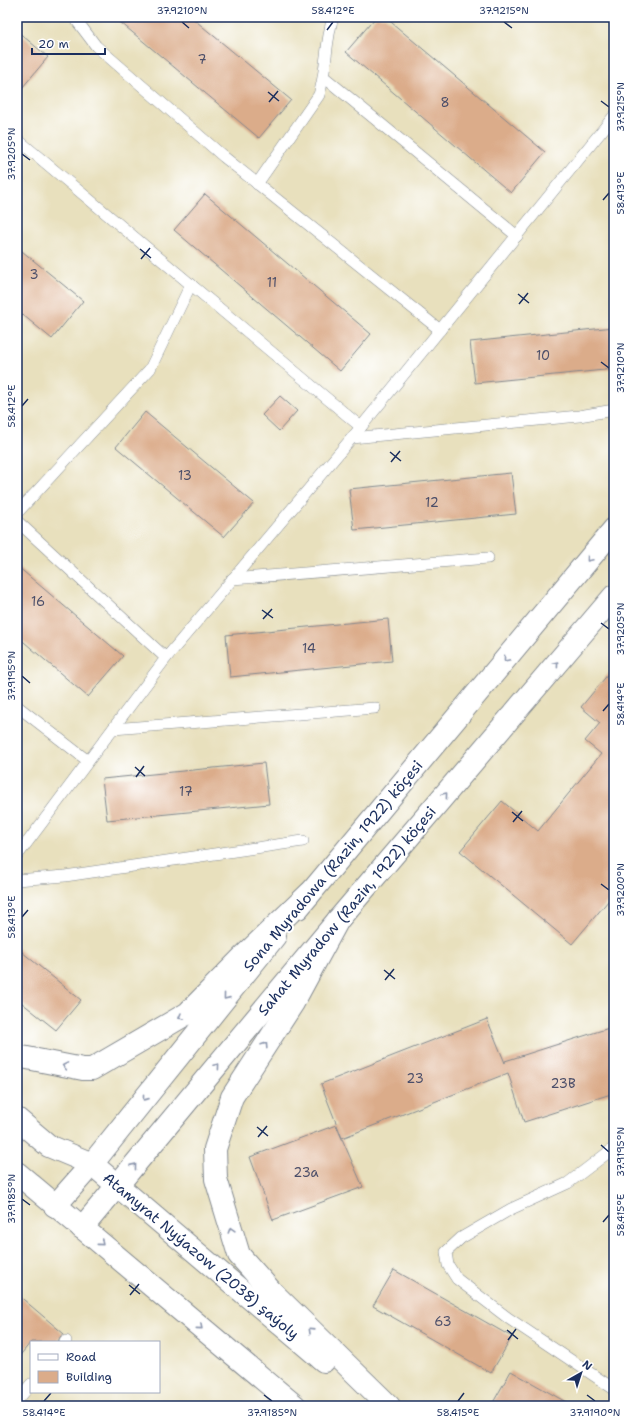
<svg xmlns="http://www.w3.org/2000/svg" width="631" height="1423" viewBox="0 0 631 1423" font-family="'Shantell Sans',sans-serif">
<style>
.building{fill:#dbac8a}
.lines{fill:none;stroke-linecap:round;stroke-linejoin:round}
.service-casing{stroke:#82888e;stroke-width:12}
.secondary-casing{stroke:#82888e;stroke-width:24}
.primary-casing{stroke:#82888e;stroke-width:24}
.service{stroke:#fff;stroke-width:11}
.secondary{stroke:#fff;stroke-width:22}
.primary{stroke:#fff;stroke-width:22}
.oneway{stroke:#8d97ae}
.ticks{fill:none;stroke:#1b2f5e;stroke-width:1.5}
.labels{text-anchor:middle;stroke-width:4;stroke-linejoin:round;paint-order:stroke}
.number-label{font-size:13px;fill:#4b4e69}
.street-label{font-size:15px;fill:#1b2f5e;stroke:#fff}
.neatline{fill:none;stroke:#1b2f5e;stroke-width:1.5}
.ticks-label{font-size:10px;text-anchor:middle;fill:#1b2f5e}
</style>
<rect width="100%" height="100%" fill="#fff"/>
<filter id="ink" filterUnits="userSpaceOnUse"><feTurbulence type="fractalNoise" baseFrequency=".025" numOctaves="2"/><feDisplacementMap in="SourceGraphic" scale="8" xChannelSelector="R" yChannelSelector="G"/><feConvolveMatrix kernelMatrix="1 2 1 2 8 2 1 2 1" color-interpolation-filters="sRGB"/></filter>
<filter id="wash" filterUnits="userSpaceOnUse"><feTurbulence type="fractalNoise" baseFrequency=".012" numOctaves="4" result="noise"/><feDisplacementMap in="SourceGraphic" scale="16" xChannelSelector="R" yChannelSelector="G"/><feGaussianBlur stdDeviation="0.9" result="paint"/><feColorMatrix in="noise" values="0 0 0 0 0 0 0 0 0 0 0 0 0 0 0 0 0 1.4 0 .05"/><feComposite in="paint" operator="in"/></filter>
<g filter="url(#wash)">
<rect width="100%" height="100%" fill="#e8e0bd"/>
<g id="blocks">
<g class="building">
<path d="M114,17H191L291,100L259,138Z"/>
<path d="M376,17H385L545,152L511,193L346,52Z"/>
<path d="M17,31L48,57L17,94Z"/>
<path d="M205,194L371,334L340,371L174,230Z"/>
<path d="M17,247L83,301L52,339L17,310Z"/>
<path d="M614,327V369L475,383L470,342Z"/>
<path d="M280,396L297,411L279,431L262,415Z"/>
<path d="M145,412L254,503L224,537L116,447Z"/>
<path d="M511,473L516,514L354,530L349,489Z"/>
<path d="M17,566L123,656L88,697L17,636Z"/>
<path d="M388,619L392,661L230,677L226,635Z"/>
<path d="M614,667V894L572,944L460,851L502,801L538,831L601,754L585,741L600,723L581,707Z"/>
<path d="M264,763L269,804L107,820L102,779Z"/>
<path d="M17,948L81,1000L56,1030L17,999Z"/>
<path d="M487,1019L505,1063V1061L609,1028L614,1042V1093L524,1122L508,1073L342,1138L321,1084Z"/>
<path d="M336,1125L363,1187L273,1220L250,1157Z"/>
<path d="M394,1270L512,1337L491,1373L373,1306Z"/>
<path d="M17,1294L64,1334L60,1337L58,1342H31L17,1359Z"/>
<path d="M511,1371L573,1406H491Z"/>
</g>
</g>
</g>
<g filter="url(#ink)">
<use href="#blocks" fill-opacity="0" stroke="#82888e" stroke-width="1"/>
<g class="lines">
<g class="service-casing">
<g id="service">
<path d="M74,17L96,46L224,157L440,330"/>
<path d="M324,77L517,236"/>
<path d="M17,139L361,427"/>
<path d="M257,184L319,95C327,69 325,43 333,17"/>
<path d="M352,438L579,416L614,410"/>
<path d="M17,513L150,369L191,284"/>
<path d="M17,521L166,658"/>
<path d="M232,579L488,558"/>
<path d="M17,706L88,761"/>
<path d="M113,729L375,708"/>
<path d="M17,856L166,658L361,427L614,116"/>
<path d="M17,880L65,876L303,841"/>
<path d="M614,1148L568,1183L511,1209L461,1238L446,1252L448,1265L457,1279L508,1318L614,1389"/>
<path d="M65,1342L66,1341"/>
<path d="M17,1401L31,1384"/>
</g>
</g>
<g class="secondary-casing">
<g id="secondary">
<path d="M298,908L614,529"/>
<path d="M55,1206L92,1164L275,936"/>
<path d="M82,1228L338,920L614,596"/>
</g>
</g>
<g class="primary-casing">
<g id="primary">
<path d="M338,920L293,1003L232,1097L215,1149L216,1179L239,1255L271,1291L389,1406"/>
<path d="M17,1056L83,1069H92L188,1013L244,956L310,893"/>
<path d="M17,1119L49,1146L92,1164L324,1361"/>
<path d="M17,1173L295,1406"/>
</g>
</g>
<use href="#service" class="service"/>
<use href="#secondary" class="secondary"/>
<use href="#primary" class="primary"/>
</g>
<defs><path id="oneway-chevron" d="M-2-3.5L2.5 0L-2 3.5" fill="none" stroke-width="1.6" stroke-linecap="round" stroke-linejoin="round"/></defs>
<g class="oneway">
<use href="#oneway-chevron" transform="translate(589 559) rotate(130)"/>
<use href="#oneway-chevron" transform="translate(506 659) rotate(130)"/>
<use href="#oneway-chevron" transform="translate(556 664) rotate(-50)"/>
<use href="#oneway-chevron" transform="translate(445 795) rotate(-50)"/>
<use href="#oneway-chevron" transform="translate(226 997) rotate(129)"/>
<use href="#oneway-chevron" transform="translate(181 1017) rotate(150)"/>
<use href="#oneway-chevron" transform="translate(265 1045) rotate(-57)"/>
<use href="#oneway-chevron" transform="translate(65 1066) rotate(-170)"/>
<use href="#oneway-chevron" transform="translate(217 1066) rotate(-50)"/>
<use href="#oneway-chevron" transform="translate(145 1098) rotate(129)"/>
<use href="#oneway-chevron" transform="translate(134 1166) rotate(-51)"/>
<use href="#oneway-chevron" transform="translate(231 1230) rotate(-107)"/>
<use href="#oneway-chevron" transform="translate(101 1243) rotate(40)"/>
<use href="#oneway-chevron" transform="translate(200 1327) rotate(40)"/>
<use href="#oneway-chevron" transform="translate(311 1330) rotate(-136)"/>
</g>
</g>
<path class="ticks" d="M182,22L189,28M504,22L512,28M327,30L333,22M268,92L279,101M601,101L609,107M269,102L278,91M22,154L30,160M603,200L609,193M140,249L151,258M141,259L150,248M518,294L529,303M519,304L528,293M601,362L609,368M22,406L28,399M390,452L401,461M391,462L400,451M262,610L273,618M263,619L272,609M601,623L609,629M22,676L30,683M603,711L609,704M135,767L145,776M136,777L144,766M512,812L523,821M513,822L522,811M601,884L609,890M22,917L28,910M384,970L395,979M385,980L394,969M257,1127L268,1136M258,1137L267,1126M601,1145L609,1152M22,1199L30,1205M603,1222L609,1215M129,1285L140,1294M130,1295L139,1284M507,1330L518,1339M508,1340L516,1329M264,1395L272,1401M587,1395L595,1401M44,1401L51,1393M458,1401L464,1393"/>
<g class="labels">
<g class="number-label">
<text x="202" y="64">7</text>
<text x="445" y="107">8</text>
<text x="34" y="279">3</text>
<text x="272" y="287">11</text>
<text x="543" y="360">10</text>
<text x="185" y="480">13</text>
<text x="432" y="507">12</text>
<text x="38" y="606">16</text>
<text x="309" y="653">14</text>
<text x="186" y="796">17</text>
<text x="415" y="1083">23</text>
<text x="563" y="1088">23B</text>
<text x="306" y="1177">23a</text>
<text x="443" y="1326">63</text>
</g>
<g class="street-label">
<text transform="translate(333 866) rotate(-50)" y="5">Sona Myradowa (Razin, 1922) köçesi</text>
<text transform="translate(347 911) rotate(-50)" y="5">Sahat Myradow (Razin, 1922) köçesi</text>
<text transform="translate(201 1256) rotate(40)" y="5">Atamyrat Nyýazow (2038) şaýoly</text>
</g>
</g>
<rect width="631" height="1423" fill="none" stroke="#fff" stroke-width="44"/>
<rect x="30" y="1341" width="130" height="52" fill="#ffffff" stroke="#a4acbf"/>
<rect x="38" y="1354" width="20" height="6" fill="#ffffff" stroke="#a4acbf"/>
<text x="66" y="1361" font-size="12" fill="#1b2f5e">Road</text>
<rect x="38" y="1371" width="20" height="12" fill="#dbac8a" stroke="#a4acbf"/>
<text x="66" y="1381" font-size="12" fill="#1b2f5e">Building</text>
<g transform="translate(581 1373) rotate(39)" stroke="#ffffff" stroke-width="3" paint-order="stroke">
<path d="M0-3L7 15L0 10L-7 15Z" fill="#1b2f5e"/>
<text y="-6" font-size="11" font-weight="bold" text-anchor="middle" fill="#1b2f5e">N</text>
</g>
<path d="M32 48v6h73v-6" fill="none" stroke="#1b2f5e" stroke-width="2"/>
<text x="38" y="48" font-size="12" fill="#1b2f5e" stroke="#ffffff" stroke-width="3" paint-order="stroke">20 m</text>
<rect x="22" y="22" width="587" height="1379" class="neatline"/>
<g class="ticks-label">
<text x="182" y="14">37.9210°N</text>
<text x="333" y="14">58.412°E</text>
<text x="504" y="14">37.9215°N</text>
<text transform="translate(620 107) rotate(-90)" y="4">37.9215°N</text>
<text transform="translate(11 154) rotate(-90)" y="4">37.9205°N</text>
<text transform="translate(620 193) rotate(-90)" y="4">58.413°E</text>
<text transform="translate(620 368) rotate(-90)" y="4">37.9210°N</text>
<text transform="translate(11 406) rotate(-90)" y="4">58.412°E</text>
<text transform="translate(620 629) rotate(-90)" y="4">37.9205°N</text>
<text transform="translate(11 676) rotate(-90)" y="4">37.9195°N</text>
<text transform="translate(620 704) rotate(-90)" y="4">58.414°E</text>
<text transform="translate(620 890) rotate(-90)" y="4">37.9200°N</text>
<text transform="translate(11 917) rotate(-90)" y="4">58.413°E</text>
<text transform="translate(620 1152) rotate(-90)" y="4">37.9195°N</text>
<text transform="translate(11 1199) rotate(-90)" y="4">37.9185°N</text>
<text transform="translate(620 1215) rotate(-90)" y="4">58.415°E</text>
<text x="44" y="1416">58.414°E</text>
<text x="272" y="1416">37.9185°N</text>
<text x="458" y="1416">58.415°E</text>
<text x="595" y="1416">37.9190°N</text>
</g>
</svg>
